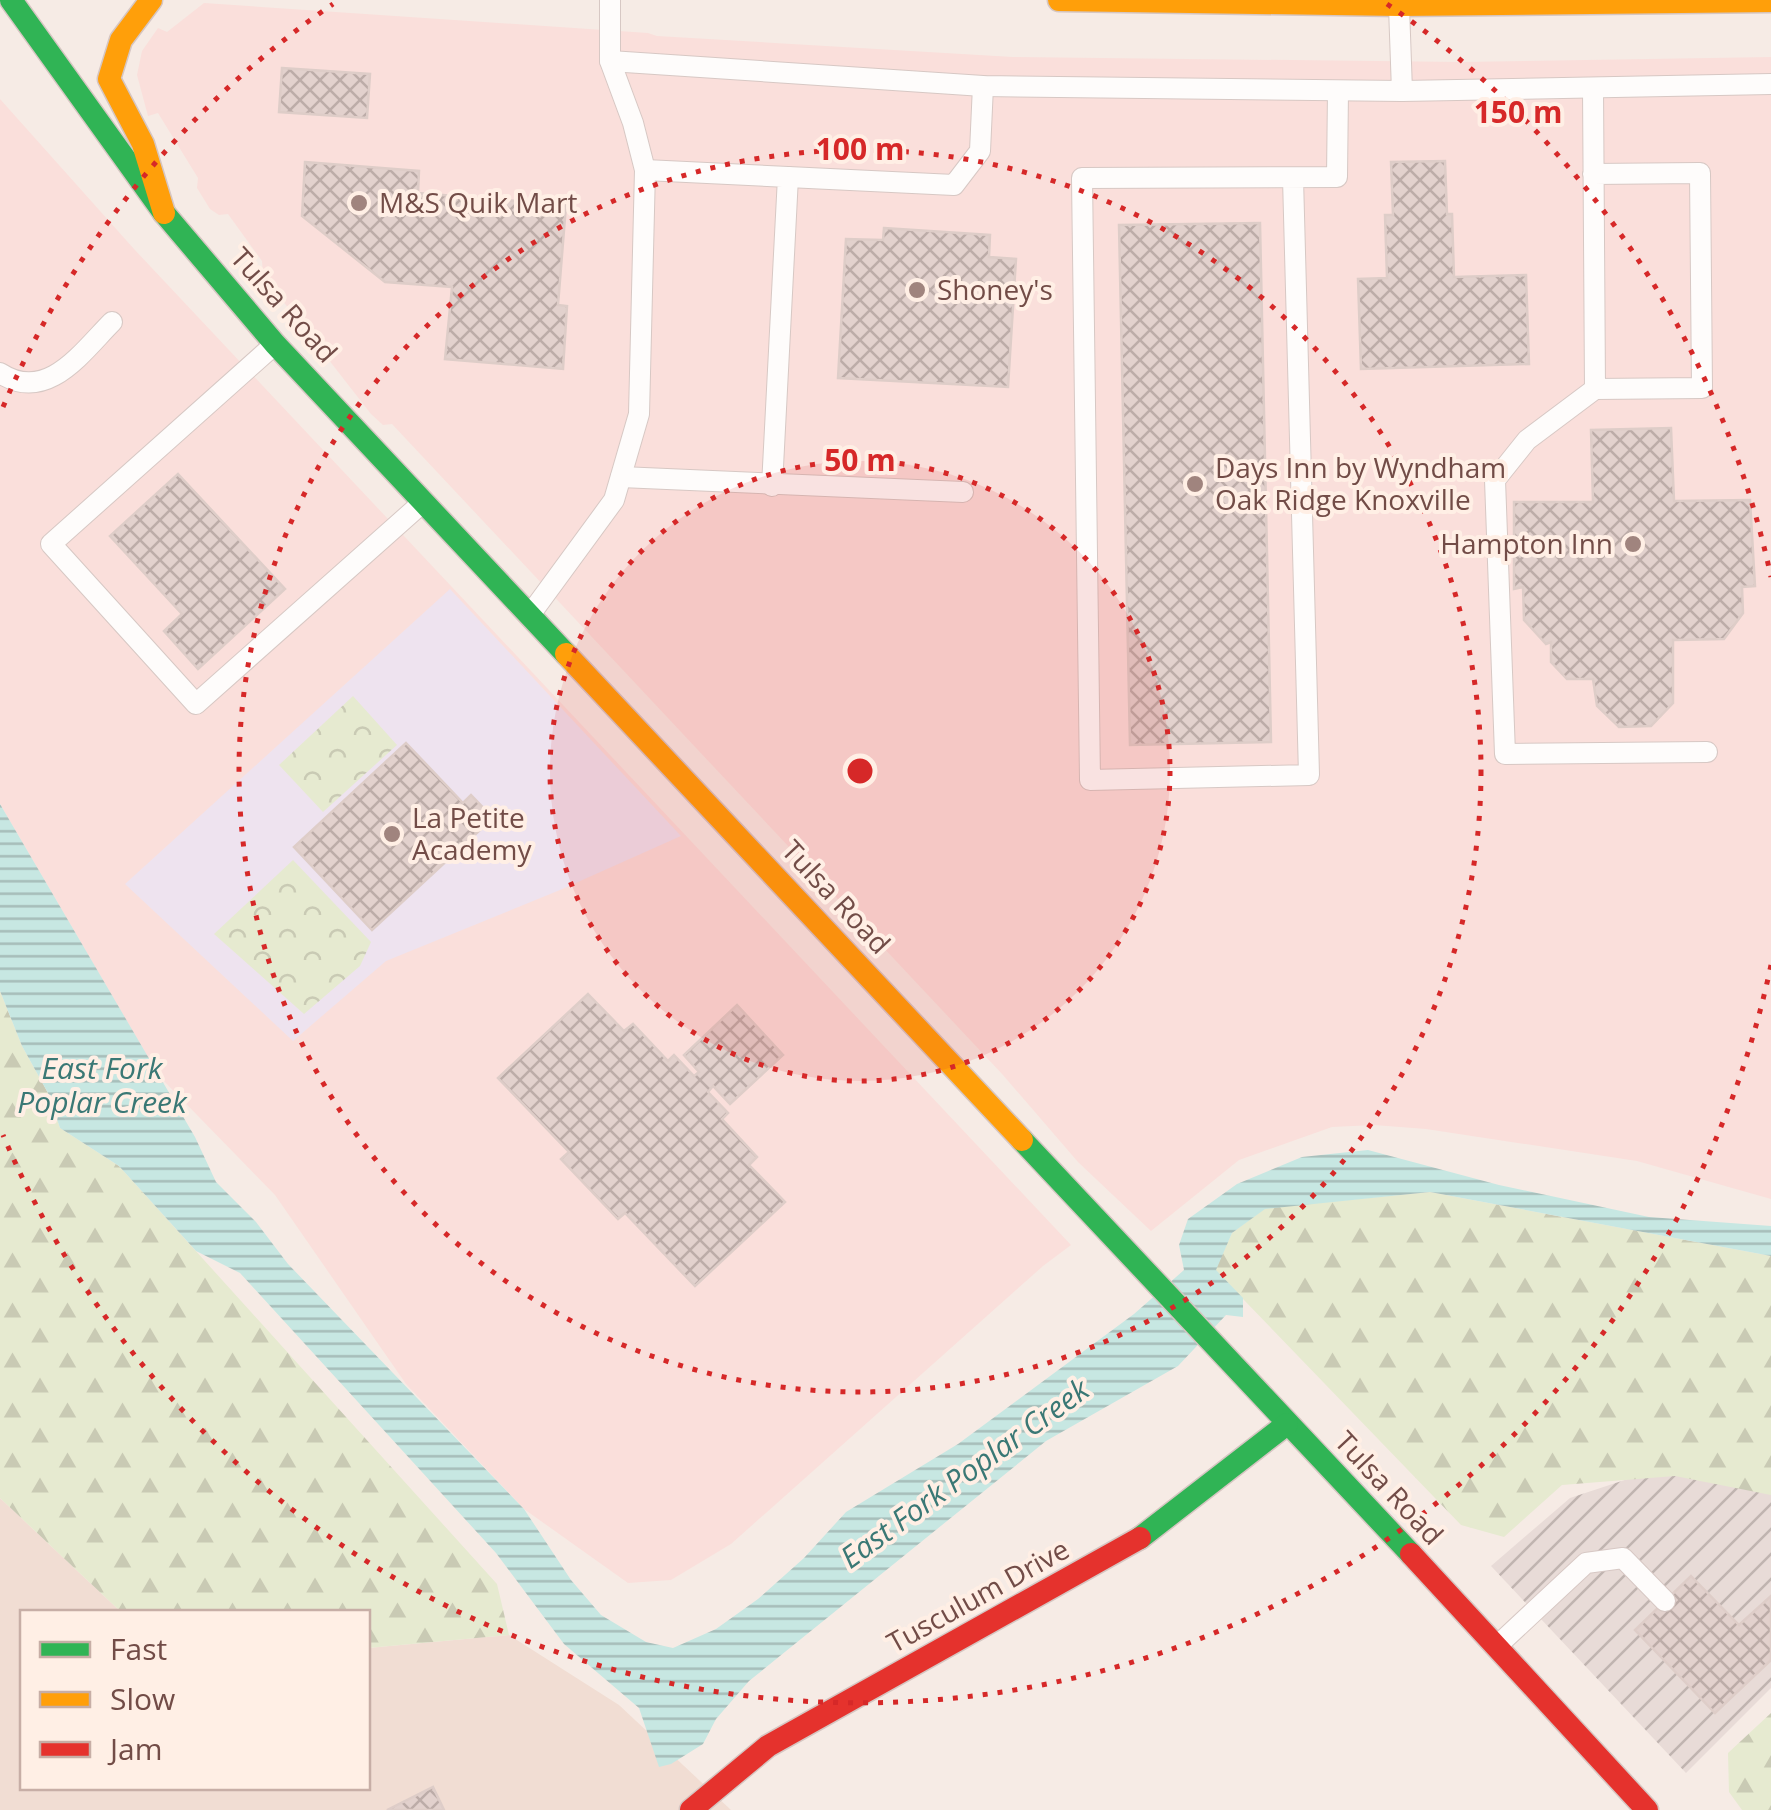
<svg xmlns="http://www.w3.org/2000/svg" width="1771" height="1810" viewBox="0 0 1771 1810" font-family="'Open Sans',sans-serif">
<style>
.residential{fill:#f1ddd3}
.commercial{fill:#fadfdb}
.industrial{fill:url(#industrial-furrows)}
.education{fill:#eee3ef}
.forest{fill:url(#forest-firs)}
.park{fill:url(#park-crowns)}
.water{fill:url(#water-rules)}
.building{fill:url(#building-cross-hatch);stroke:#decdc8;stroke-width:2.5}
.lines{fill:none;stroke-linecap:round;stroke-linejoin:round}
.lane-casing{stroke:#d7c8c4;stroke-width:22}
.fast-casing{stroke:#d6c6c2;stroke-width:25}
.slow-casing{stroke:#d6c6c2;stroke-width:25}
.jam-casing{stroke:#d6c6c2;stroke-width:25}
.lane{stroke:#fefcfb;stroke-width:20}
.fast{stroke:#30b455;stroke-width:22}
.slow{stroke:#ff9f0a;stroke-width:22}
.jam{stroke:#e5322d;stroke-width:22}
.ring{fill:none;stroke:#d62828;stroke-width:5;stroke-dasharray:5 10}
.poi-dot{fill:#a0847e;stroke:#ffefe5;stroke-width:4}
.labels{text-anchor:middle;stroke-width:8;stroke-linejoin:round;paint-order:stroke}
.poi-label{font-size:28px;fill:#724c47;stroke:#ffefe5;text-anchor:start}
.street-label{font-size:28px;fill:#724c47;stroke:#ffefe5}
.water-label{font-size:30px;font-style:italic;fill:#3a7875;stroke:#ffefe5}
.centre{fill:#d62828;stroke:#ffefe5;stroke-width:5}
.ring-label{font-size:30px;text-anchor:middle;font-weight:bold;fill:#d62828;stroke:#ffefe5;stroke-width:8;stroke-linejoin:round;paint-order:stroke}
</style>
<defs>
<pattern id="industrial-furrows" width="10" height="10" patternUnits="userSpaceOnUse" patternTransform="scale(2.5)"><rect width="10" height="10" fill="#e8dbd7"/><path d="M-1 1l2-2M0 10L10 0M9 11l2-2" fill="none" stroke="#c0b4b0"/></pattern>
<pattern id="forest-firs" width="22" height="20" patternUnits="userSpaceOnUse" patternTransform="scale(2.5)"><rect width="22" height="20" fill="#e6ead0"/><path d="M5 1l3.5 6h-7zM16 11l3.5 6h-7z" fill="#c9cab4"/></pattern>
<pattern id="park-crowns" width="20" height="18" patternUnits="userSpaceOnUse" patternTransform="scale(2.5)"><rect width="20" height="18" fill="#e6ead0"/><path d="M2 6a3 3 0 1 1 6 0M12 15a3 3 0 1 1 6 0" fill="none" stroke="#c9cab4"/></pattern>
<pattern id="water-rules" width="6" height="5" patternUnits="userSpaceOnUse" patternTransform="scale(2.5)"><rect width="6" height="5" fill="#c7e7e2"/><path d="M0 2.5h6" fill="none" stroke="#a6bdb9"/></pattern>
<pattern id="building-cross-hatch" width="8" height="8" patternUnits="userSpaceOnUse" patternTransform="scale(2.5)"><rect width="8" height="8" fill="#e2d1cd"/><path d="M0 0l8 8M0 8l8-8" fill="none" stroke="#bcaca8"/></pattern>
</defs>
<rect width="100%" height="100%" fill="#f6ebe5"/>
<path class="residential" d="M0,1498L121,1612H22V1788H368V1648L509,1635L619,1705L731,1810H0Z"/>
<g class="commercial">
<path d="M204,3L648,33L657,36L1013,57L1461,62L1771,57V1199L1637,1161L1426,1129L1374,1125L1332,1127L1239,1160L1151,1231L1078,1162L1003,1075L392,424L383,425L371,414L268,282L263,274L262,261L228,214L219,215L210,209L197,188L198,178L158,113L148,116L137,75L142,51L158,28L167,32Z"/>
<path d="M0,99L134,249L1071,1245L1043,1266L731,1544L671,1580L628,1583L524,1509L406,1384L275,1195L159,1076L0,804Z"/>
</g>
<path class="industrial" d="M1646,1473L1730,1474L1771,1490V1688L1686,1773L1491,1566L1570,1498Z"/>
<path class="education" d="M450,589L681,836L560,890L386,961L293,1041L125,884Z"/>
<g class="forest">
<path d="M0,991L22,1046L48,1093L60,1128L119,1166L497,1584L509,1635L368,1648V1612H121L0,1498Z"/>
<path d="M1430,1192L1771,1256V1495L1675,1476L1562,1485L1504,1537L1461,1525L1215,1270L1232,1233L1265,1208Z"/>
<path d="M1771,1713V1810H1742L1729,1792L1728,1753Z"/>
</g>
<g class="park">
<path d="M353,696L397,745L323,812L279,765Z"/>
<path d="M293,860L371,942L360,966L304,1014L214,934Z"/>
</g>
<path class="water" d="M0,804L195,1137L216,1182L256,1222L288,1264L524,1509L571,1580L601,1615L646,1642L673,1648L716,1629L758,1599L804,1558L846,1512L958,1444L1134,1314L1184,1270L1179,1245L1188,1219L1237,1184L1302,1157L1368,1150L1499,1185L1649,1217L1771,1226V1256L1430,1192L1265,1209L1232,1233L1216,1270L1243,1298V1317L1226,1315L1178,1366L1046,1441L749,1681L716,1719L703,1744L671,1764L659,1767L639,1708L564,1644L496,1553L240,1273L196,1251L119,1166L60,1128L48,1093L22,1046L0,991Z"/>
<g class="building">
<path d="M282,68L370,74L367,118L279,112Z"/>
<path d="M1445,161L1447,214H1452L1454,277L1526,275L1529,364L1361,369L1358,279L1387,278L1385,215H1393L1391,162Z"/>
<path d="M305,162L419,171L418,193L566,205L558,305L567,306L563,369L445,359L452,287L385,282L302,216Z"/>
<path d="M1260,223L1271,742L1130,745L1119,225Z"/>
<path d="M884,228L990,235L989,257L1016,259L1008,387L838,378L846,239L883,240Z"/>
<path d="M1671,428L1674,501L1750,500L1755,586L1742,587L1743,613L1724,639L1673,640V703L1651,726L1619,727L1597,706L1593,679H1567L1551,662V642L1546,644L1524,620L1523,587L1514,589V502H1593L1591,430Z"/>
<path d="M178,474L285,589L198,669L164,631L182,614L110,536Z"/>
<path d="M406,743L463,803L471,795L493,818L372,930L294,847Z"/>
<path d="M588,994L624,1031L633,1024L668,1061L674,1055L694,1076L699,1072L684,1055L737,1005L783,1055L730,1104L713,1086L708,1092L728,1113L722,1119L757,1157L749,1165L785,1202L695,1286L625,1213L618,1219L561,1159L569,1152L498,1078Z"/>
<path d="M1691,1576L1739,1625L1771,1596V1660L1715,1713L1635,1630Z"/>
<path d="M433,1787L444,1810H387Z"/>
</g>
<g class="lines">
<g class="lane-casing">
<g id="lane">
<path d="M610,61L983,86L1402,91L1399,7"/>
<path d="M1593,88L1595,389L1702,388L1700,173L1593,174"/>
<path d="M1402,91L1771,84"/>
<path d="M645,170L788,177L772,486"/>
<path d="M788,177L954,185L980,151L983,86"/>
<path d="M1293,178L1309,775L1090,780L1082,178L1337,177L1338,91"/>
<path d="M274,345L51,544L196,704L421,504"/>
<path d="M0,373C47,404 82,352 112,322"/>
<path d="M1595,389L1527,440L1495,480L1505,754L1707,752"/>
<path d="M621,477L963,492"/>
<path d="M532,612L614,500L639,414L645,170L633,123L610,61V0"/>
<path d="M1498,1645L1586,1563L1623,1558L1665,1601"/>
</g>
</g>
<g class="fast-casing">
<g id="fast">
<path d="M11,0L164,213L275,344L566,654"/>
<path d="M1022,1140L1411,1554"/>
<path d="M1140,1538L1287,1424"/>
</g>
</g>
<g class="slow-casing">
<g id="slow">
<path d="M151,0L121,40L109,79L143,144L164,213"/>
<path d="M1059,0L1399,5L1771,1"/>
<path d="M566,654L1022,1140"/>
</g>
</g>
<g class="jam-casing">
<g id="jam">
<path d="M1411,1554L1647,1810"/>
<path d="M691,1810L768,1746L1140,1538"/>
</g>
</g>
<use href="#lane" class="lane"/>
<use href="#fast" class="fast"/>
<use href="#slow" class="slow"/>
<use href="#jam" class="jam"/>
</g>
<circle cx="860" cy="771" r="310" fill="#d62828" fill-opacity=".12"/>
<g class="ring">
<circle cx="860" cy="771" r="310"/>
<circle cx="860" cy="771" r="621"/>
<path d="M1771 965A931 931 0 0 1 3 1135M3 407A931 931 0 0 1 333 4M1387 4A931 931 0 0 1 1771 577"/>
</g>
<g class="poi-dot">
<circle cx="359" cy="203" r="10"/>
<circle cx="917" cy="290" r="10"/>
<circle cx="1195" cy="484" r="10"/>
<circle cx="1633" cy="544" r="10"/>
<circle cx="392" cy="834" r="10"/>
</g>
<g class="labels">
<g class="poi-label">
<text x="379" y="213">M&amp;S Quik Mart</text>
<text x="937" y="300">Shoney's</text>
<text x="1215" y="478">Days Inn by Wyndham<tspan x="1215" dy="32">Oak Ridge Knoxville</tspan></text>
<text x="1613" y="554" text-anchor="end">Hampton Inn</text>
<text x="412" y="828">La Petite<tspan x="412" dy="32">Academy</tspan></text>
</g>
<g class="street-label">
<text transform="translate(284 305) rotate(48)" y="10">Tulsa Road</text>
<text transform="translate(836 897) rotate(47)" y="10">Tulsa Road</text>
<text transform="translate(1389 1488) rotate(47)" y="10">Tulsa Road</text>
<text transform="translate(978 1596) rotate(-29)" y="10">Tusculum Drive</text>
</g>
<g class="water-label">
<text x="102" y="1079">East Fork<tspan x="102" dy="34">Poplar Creek</tspan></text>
<text transform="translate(965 1474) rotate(-36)" y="10">East Fork Poplar Creek</text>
</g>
</g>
<circle cx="860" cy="771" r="15" class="centre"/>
<g class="ring-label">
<text x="1518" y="123">150 m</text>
<text x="860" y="160">100 m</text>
<text x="860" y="471">50 m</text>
</g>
<rect x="20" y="1610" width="350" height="180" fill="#ffefe5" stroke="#c7aea6" stroke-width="2.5"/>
<rect x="40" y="1642" width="50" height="15" fill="#30b455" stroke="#c7aea6" stroke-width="2.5"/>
<text x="110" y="1660" font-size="30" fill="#724c47">Fast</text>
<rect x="40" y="1692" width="50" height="15" fill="#ff9f0a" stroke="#c7aea6" stroke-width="2.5"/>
<text x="110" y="1710" font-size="30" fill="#724c47">Slow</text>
<rect x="40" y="1742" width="50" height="15" fill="#e5322d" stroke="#c7aea6" stroke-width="2.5"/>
<text x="110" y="1760" font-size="30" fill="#724c47">Jam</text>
</svg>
